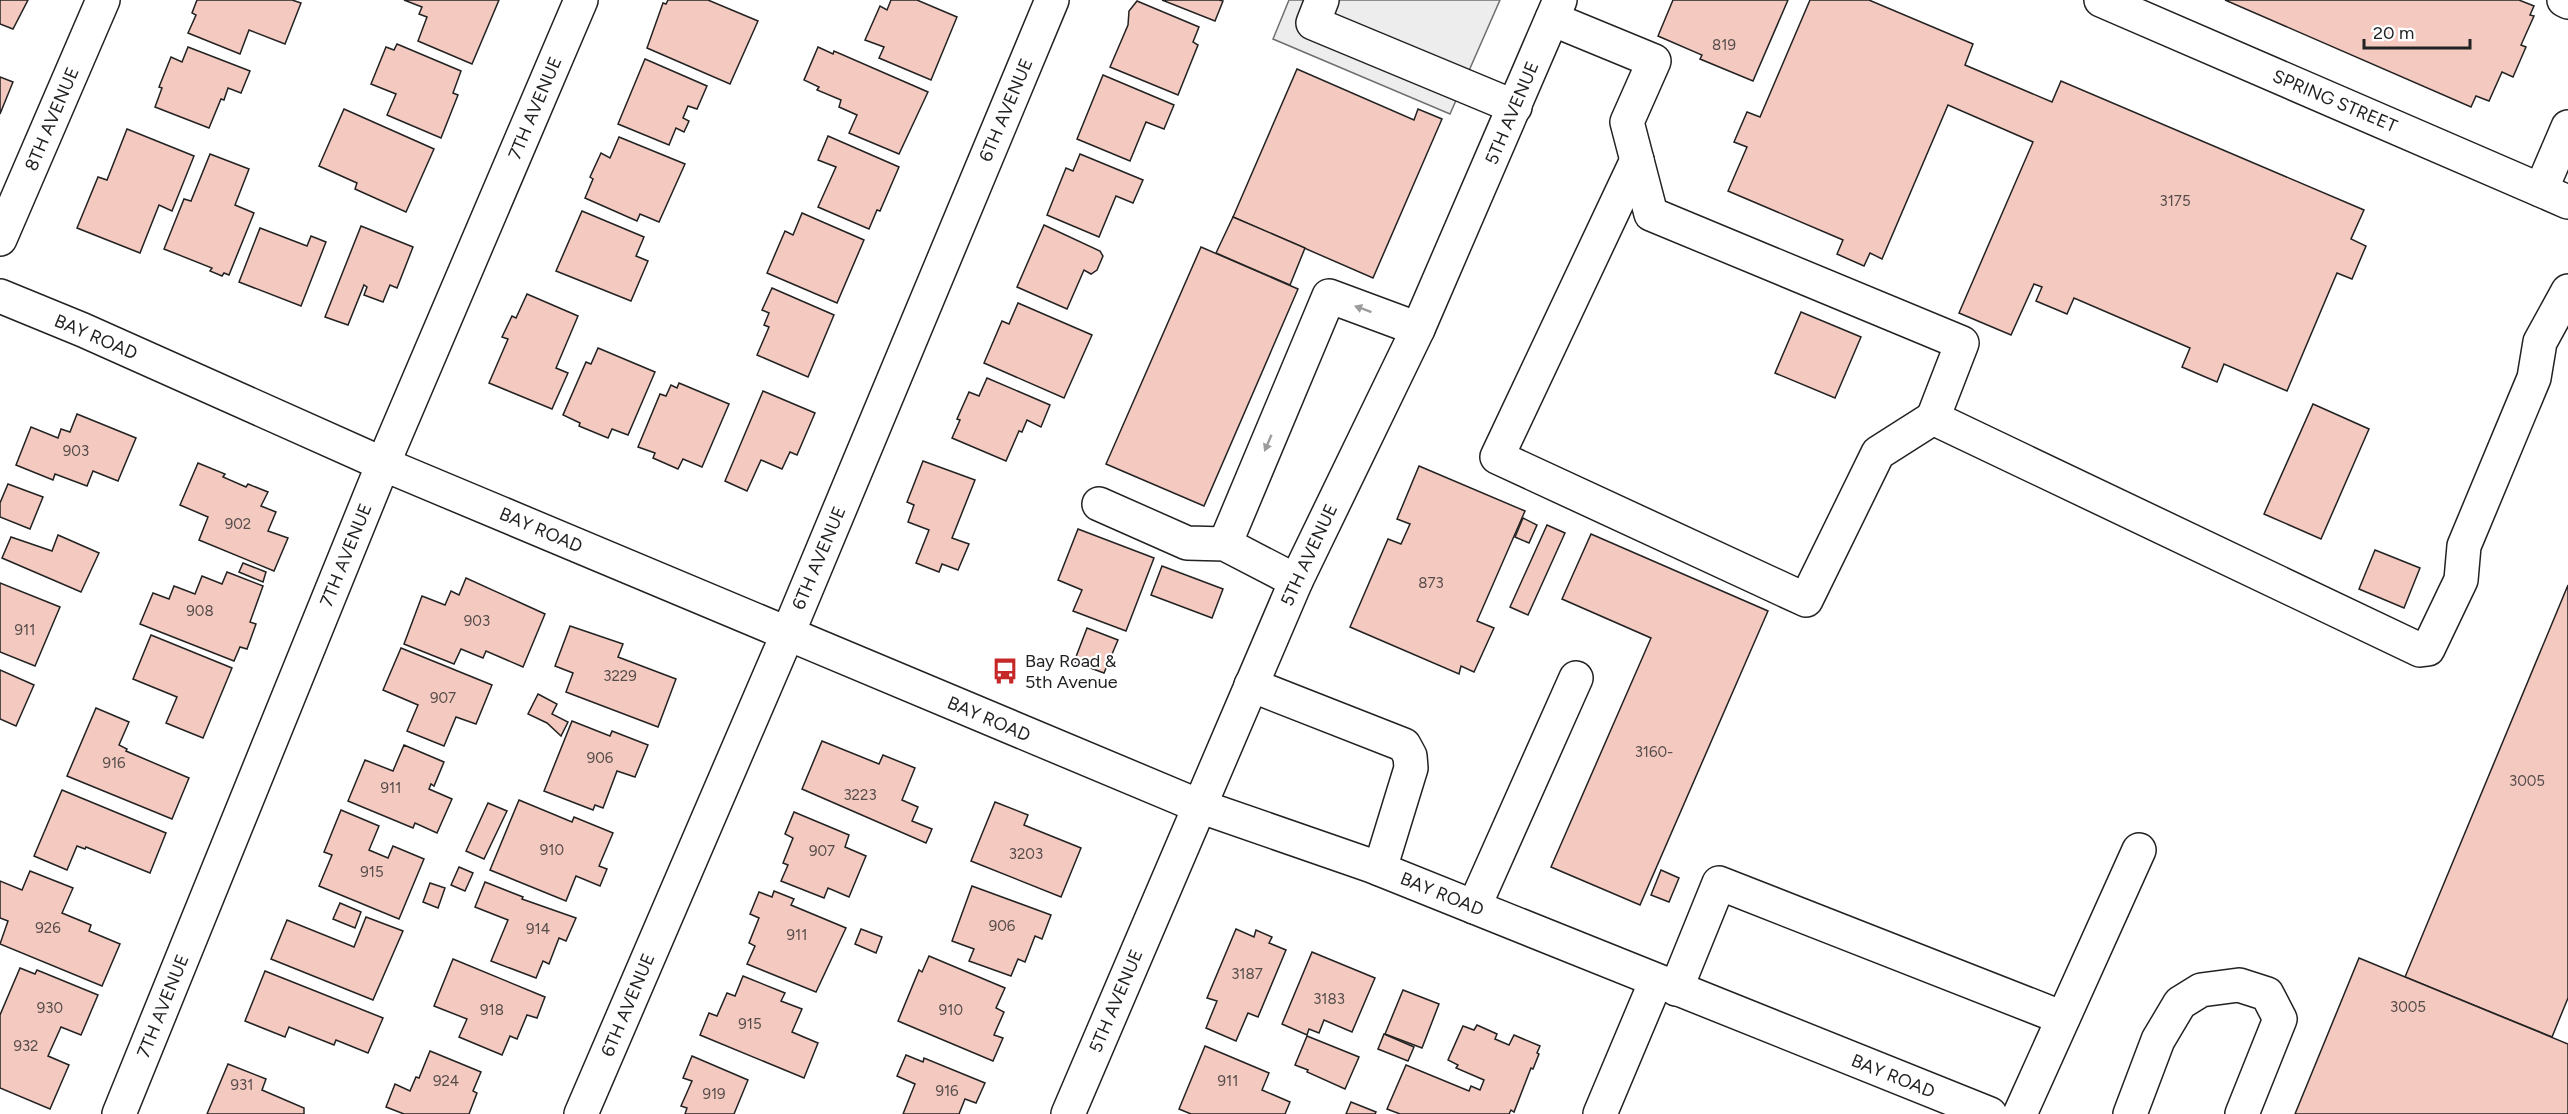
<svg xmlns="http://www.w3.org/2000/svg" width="2568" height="1114" viewBox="0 0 2568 1114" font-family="Figtree,sans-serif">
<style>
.parking{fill:#ededed;stroke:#6f6f6f;stroke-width:1.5}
.building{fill:#f3c9c0;stroke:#222;stroke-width:1.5}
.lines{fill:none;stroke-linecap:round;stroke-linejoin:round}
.minor-casing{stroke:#222;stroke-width:36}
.minor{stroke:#fff;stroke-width:33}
.oneway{fill:#9c9c9c}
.labels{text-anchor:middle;stroke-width:4.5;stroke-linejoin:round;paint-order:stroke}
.number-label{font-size:15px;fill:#564c4a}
.street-label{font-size:18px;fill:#222;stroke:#fff}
.poi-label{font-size:18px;fill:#222;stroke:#fff;text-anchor:start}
</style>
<rect width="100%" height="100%" fill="#fff"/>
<path class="parking" d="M1289,0H1500L1450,114L1273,39Z"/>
<g class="building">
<path d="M0,0H28L13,29L0,24Z"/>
<path d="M197,0H292L301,3L285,44L249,30L240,54L188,33L196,15L192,13Z"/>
<path d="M404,0H499L472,64L418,41L427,17L419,14L422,7Z"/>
<path d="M668,0H708L758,21L730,84L647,48L663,3L666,4Z"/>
<path d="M891,0H917L957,17L931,80L879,58L884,47L865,40L880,6L887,10Z"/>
<path d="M1162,0H1219L1223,1L1215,21Z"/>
<path d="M1673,0H1788L1753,81L1700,59L1702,55L1658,36Z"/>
<path d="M1810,0H1869L1973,44L1965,65L2052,102L2061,81L2364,210L2351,239L2366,246L2352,279L2337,273L2287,391L2224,364L2217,382L2182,367L2190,348L2074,298L2067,314L2036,301L2042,287L2034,284L2011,335L1959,313L2033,142L1948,105L1882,259L1870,253L1864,266L1837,254L1843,240L1728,191L1747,147L1734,142L1747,112L1760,117Z"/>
<path d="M2225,0H2519L2534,6L2530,15L2534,16L2521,45L2526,47L2513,77L2502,72L2489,101L2476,96L2471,107Z"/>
<path d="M1137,1L1199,27L1193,42L1198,45L1178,95L1110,67L1128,25L1129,11Z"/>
<path d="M397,44L461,71L453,93L458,95L441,138L387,115L396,94L371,84L386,47L394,50Z"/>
<path d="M188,47L250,71L241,93L228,88L224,100L221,99L209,128L155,107L162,88L159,87L171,57L182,62Z"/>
<path d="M818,47L833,54L834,51L928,92L899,154L849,133L857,115L839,107L841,100L817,90L819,87L804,80Z"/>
<path d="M645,59L707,86L697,109L688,106L683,118L689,121L684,132L676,128L669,145L618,124Z"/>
<path d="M1297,69L1414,120L1418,109L1442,119L1373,278L1233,217Z"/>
<path d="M1103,75L1174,105L1164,129L1146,122L1130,161L1077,139Z"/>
<path d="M0,77L13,82L0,114Z"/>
<path d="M344,109L434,149L406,212L355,189L357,183L319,166Z"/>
<path d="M127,129L194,156L172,211L159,205L140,253L77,228L98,177L107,180Z"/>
<path d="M828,136L899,167L880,211L877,210L869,229L818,207L836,167L818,160Z"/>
<path d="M619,137L685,164L659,222L640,214L637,221L585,198L593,179L590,177L601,153L610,158Z"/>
<path d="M210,154L249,169L235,205L254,213L229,275L224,273L222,276L210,271L212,268L164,249L184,199L191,201Z"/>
<path d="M1080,154L1143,180L1133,203L1116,196L1099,237L1047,215L1066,168L1073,171Z"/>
<path d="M582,211L644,237L636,256L648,261L631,301L556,271Z"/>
<path d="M802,213L864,240L837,303L767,273L785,231L793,235Z"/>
<path d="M1233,217L1305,248L1290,285L1216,253Z"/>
<path d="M1044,225L1100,251L1103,256L1097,270L1091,274L1084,270L1067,309L1017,287Z"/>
<path d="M361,226L413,247L397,288L390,285L383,302L364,295L367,287L364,285L348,325L325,317Z"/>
<path d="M260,228L307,246L311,236L326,242L301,306L239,282Z"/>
<path d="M1201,247L1298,289L1204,506L1106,464Z"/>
<path d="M772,288L834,315L808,377L757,355L769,327L764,325L769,313L762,310Z"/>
<path d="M527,294L578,316L556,368L568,373L552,409L489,383L508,339L502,337L512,316L516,318Z"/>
<path d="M1018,303L1092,335L1064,398L984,363L1002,321L1009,324Z"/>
<path d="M1801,312L1861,337L1835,398L1775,373Z"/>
<path d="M598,348L655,372L628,435L612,429L608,438L579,426L580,423L563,415L586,362L591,364Z"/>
<path d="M987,378L1050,405L1041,427L1027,420L1022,432L1019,431L1006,461L952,438L960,420L957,419L969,392L979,396Z"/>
<path d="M679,383L729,404L702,467L683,459L678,469L653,458L655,453L638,447L660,394L666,396L671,385L677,388Z"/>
<path d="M763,391L815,413L797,455L790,452L782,469L761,460L747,491L725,481Z"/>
<path d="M2313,404L2369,429L2321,539L2264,514Z"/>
<path d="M77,414L136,438L118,481L93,471L87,486L55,474L53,480L16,465L31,427L58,438L61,429L70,432Z"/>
<path d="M923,461L975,480L952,538L969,544L958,570L942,564L939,572L916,563L929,530L908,522L914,505L907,502Z"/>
<path d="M198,463L225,474L223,477L246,487L248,484L268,492L261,506L276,512L268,531L288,538L274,571L199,540L208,517L180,505Z"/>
<path d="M1419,466L1525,511L1477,621L1494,628L1474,672L1461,666L1459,674L1350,627L1388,539L1401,544L1410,524L1397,519Z"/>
<path d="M8,484L43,497L30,529L0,517V503Z"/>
<path d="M1523,518L1537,525L1529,543L1515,537Z"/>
<path d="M1547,525L1565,533L1528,615L1510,607Z"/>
<path d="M1078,529L1154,558L1126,631L1073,611L1082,590L1058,580Z"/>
<path d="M1591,534L1768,611L1640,905L1551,867L1651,638L1562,599Z"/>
<path d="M58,535L99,553L81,592L2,558L11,537L52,551Z"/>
<path d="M2375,550L2420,568L2404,608L2359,589Z"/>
<path d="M243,563L266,572L263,582L239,572Z"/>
<path d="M1162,566L1223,589L1212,618L1151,595Z"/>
<path d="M227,572L263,586L250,622L256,624L247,649L240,647L234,661L140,624L153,593L169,599L174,586L195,594L202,576L222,584Z"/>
<path d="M466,578L545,614L523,667L486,651L483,658L461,649L454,664L404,644L422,596L445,605L451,591L459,595Z"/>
<path d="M0,583L60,607L35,666L0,652Z"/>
<path d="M2568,585V998L2552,1037L2405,977Z"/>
<path d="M570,626L623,644L618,657L676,679L658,727L566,692L573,673L555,666Z"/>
<path d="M1087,628L1118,640L1104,673L1074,662Z"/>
<path d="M151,635L232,668L203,738L166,723L177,697L133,679Z"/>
<path d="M401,648L492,685L476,724L456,717L444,746L407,731L418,705L383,690Z"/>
<path d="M0,670L34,685L16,726L0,719Z"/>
<path d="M538,694L557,704L552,714L568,722L561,736L547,723L528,714Z"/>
<path d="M96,708L129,722L119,745L127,749L126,751L189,778L172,819L67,776Z"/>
<path d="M572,721L610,736L612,731L648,745L635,777L617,771L603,808L595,805L593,810L544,791Z"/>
<path d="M822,741L879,764L883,755L915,768L902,800L918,807L912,821L932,829L926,843L802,789Z"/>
<path d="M404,745L444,762L434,786L431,784L429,789L452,799L437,833L415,823L413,828L348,801L365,760L393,771Z"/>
<path d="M62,790L166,833L150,873L86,847L85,849L77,846L67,870L34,856Z"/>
<path d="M519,800L572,822L574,817L613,833L599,866L607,869L600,886L576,876L566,901L490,870Z"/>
<path d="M995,802L1028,815L1024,825L1081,848L1061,897L971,861Z"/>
<path d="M488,803L507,811L484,859L466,851Z"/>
<path d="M341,810L379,826L369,850L388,858L393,846L424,859L399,919L319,886L332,855L324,852Z"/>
<path d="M794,812L849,835L845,847L866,856L849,897L828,888L824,898L781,881L788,865L783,863L793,838L785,834Z"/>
<path d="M459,867L473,873L465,891L451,885Z"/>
<path d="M1661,870L1679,878L1669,902L1651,895Z"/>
<path d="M30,871L73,888L62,913L91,925L89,931L120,944L102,986L0,944L8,921L0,918V881L22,890Z"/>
<path d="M485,882L523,897L522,899L576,918L566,941L559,938L549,964L543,961L536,978L491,961L508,920L475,907Z"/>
<path d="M430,883L445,888L438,908L423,902Z"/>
<path d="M972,886L1051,915L1042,939L1035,936L1025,962L1018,959L1011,976L969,961L974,949L952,941Z"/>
<path d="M774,891L794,899L791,905L846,928L816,992L747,964L755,946L749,943L759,918L750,914L759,892L772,897Z"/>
<path d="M340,903L361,912L355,928L333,919Z"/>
<path d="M366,917L403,931L373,1000L271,959L287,920L354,947Z"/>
<path d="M861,929L882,937L876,953L855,944Z"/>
<path d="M1236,929L1254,937L1256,930L1272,937L1269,943L1286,950L1258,1017L1248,1013L1236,1041L1206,1028L1217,1001L1207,998Z"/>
<path d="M1312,952L1375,978L1352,1032L1324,1020L1319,1033L1309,1029L1307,1035L1282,1024Z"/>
<path d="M929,956L1005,988L996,1008L1004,1012L994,1035L1003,1038L993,1061L898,1021L919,970L922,972Z"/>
<path d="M2359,958L2568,1044V1114H2295Z"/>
<path d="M453,959L545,997L537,1018L527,1015L517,1039L510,1036L502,1055L459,1037L467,1019L434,1006Z"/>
<path d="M20,968L35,974L37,970L98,995L81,1035L61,1027L48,1056L69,1065L50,1109L0,1088V1015Z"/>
<path d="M265,971L383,1018L368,1053L336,1040L334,1045L289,1027L285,1037L245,1021Z"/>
<path d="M743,976L785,993L781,1001L802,1009L792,1032L818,1043L804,1078L700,1035L709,1013L717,1016L727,993L735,996Z"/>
<path d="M1403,990L1439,1004L1422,1048L1385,1034Z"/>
<path d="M1477,1025L1497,1034L1495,1039L1509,1045L1514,1035L1540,1046L1537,1053L1539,1054L1533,1069L1531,1068L1514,1112L1511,1110L1509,1114H1400L1387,1109L1406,1065L1469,1091L1471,1086L1480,1090L1484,1080L1456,1068L1458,1065L1448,1060L1463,1026L1474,1030Z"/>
<path d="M1384,1034L1414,1047L1408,1061L1378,1049Z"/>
<path d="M1307,1036L1359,1057L1345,1089L1307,1072L1308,1070L1295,1065Z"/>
<path d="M1205,1046L1269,1073L1262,1090L1290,1102L1285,1114H1191L1179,1109Z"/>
<path d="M430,1051L481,1072L473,1091L477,1093L469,1114H404L386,1107L395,1084L410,1091L416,1077L419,1078Z"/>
<path d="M906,1055L923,1062L924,1058L985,1083L976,1103L965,1099L959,1114H903L915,1084L897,1076Z"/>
<path d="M692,1056L748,1080L734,1114H685L687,1108L681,1106L692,1081L683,1078Z"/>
<path d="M228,1064L266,1079L262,1090L304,1108V1114H207Z"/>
<path d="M1351,1102L1376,1112L1375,1114H1346Z"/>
</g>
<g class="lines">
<g class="minor-casing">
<g id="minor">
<path d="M1322,0L1313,23L1515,107"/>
<path d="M2101,0L2568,202"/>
<path d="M2564,0L2568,2"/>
<path d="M1552,19L1654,61L1627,122L1651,214L1962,343L1933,418L2420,650L2428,649L2461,580L2464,546L2534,378L2540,342L2568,291"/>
<path d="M1637,160L1497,457L1806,600L1878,453L1933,418"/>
<path d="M2541,190L2568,127"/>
<path d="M0,239L103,0"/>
<path d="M0,296L83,330L383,464L1199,806L1372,866L1990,1114"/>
<path d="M1099,504L1187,543L1225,544L1296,581"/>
<path d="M1225,544L1329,296L1418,329"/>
<path d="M1251,685L1404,745L1410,756L1411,768L1380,869"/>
<path d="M1474,907L1576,678"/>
<path d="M1676,989L1719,883L2063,1018"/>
<path d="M119,1114L383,464L581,0"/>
<path d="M581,1114L788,633L1052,0"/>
<path d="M1068,1114L1296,581L1418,329L1560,0"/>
<path d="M1600,1114L1656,981"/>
<path d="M2020,1114L2139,850"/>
<path d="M2130,1114L2158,1040L2180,1003L2201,990L2239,985L2267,994L2280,1019L2242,1114"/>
</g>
</g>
<use href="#minor" class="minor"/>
</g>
<defs><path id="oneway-solid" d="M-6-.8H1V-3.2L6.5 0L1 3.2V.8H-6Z" transform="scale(1.5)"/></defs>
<g class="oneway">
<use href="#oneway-solid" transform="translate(1363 309) rotate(-160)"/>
<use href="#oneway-solid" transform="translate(1268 443) rotate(113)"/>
</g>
<defs>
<g id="bus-bare" transform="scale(2.07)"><path d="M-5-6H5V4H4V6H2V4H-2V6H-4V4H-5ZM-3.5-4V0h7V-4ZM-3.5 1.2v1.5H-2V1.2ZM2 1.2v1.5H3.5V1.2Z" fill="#c62828" stroke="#fff" stroke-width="2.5" paint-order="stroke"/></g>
</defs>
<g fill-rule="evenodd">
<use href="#bus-bare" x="1005" y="671"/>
</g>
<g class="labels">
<g class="number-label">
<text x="1724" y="50">819</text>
<text x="2175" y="206">3175</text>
<text x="76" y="456">903</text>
<text x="238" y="529">902</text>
<text x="1431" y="588">873</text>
<text x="200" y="616">908</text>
<text x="477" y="626">903</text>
<text x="25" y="635">911</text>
<text x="620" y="681">3229</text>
<text x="443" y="703">907</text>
<text x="1654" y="757">3160-</text>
<text x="600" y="763">906</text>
<text x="114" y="768">916</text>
<text x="2527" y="786">3005</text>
<text x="391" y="793">911</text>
<text x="860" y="800">3223</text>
<text x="552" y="855">910</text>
<text x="822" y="856">907</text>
<text x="1026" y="859">3203</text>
<text x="372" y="877">915</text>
<text x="1002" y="931">906</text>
<text x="48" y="933">926</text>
<text x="538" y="934">914</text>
<text x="797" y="940">911</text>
<text x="1247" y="979">3187</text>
<text x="1329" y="1004">3183</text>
<text x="2408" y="1012">3005</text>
<text x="50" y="1013">930</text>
<text x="492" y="1015">918</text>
<text x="951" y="1015">910</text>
<text x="750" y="1029">915</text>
<text x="26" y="1051">932</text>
<text x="446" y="1086">924</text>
<text x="1228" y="1086">911</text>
<text x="242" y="1090">931</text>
<text x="947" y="1096">916</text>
<text x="714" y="1099">919</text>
</g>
<g class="street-label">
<text transform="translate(2335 101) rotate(23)" y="6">SPRING STREET</text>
<text transform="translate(535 108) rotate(-67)" y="6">7TH AVENUE</text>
<text transform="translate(1006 110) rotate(-67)" y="6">6TH AVENUE</text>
<text transform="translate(1512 113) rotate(-67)" y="6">5TH AVENUE</text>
<text transform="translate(52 119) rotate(-67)" y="6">8TH AVENUE</text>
<text transform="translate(96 337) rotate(23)" y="6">BAY ROAD</text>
<text transform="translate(541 530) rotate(23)" y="6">BAY ROAD</text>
<text transform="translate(346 555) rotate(-68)" y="6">7TH AVENUE</text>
<text transform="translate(1309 555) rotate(-65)" y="6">5TH AVENUE</text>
<text transform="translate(819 558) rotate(-67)" y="6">6TH AVENUE</text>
<text transform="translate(989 719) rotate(23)" y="6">BAY ROAD</text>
<text transform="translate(1442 894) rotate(22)" y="6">BAY ROAD</text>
<text transform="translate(1116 1001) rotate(-67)" y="6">5TH AVENUE</text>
<text transform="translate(628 1005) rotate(-67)" y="6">6TH AVENUE</text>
<text transform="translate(163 1006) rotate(-68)" y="6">7TH AVENUE</text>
<text transform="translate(1893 1076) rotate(22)" y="6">BAY ROAD</text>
</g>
<g class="poi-label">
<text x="1025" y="667">Bay Road &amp;<tspan x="1025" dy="21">5th Avenue</tspan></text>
</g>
</g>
<path d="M2364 39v9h106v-9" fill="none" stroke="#222222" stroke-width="3"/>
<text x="2373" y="39" font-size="18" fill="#222222" stroke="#ffffff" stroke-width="4.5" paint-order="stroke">20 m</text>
</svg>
